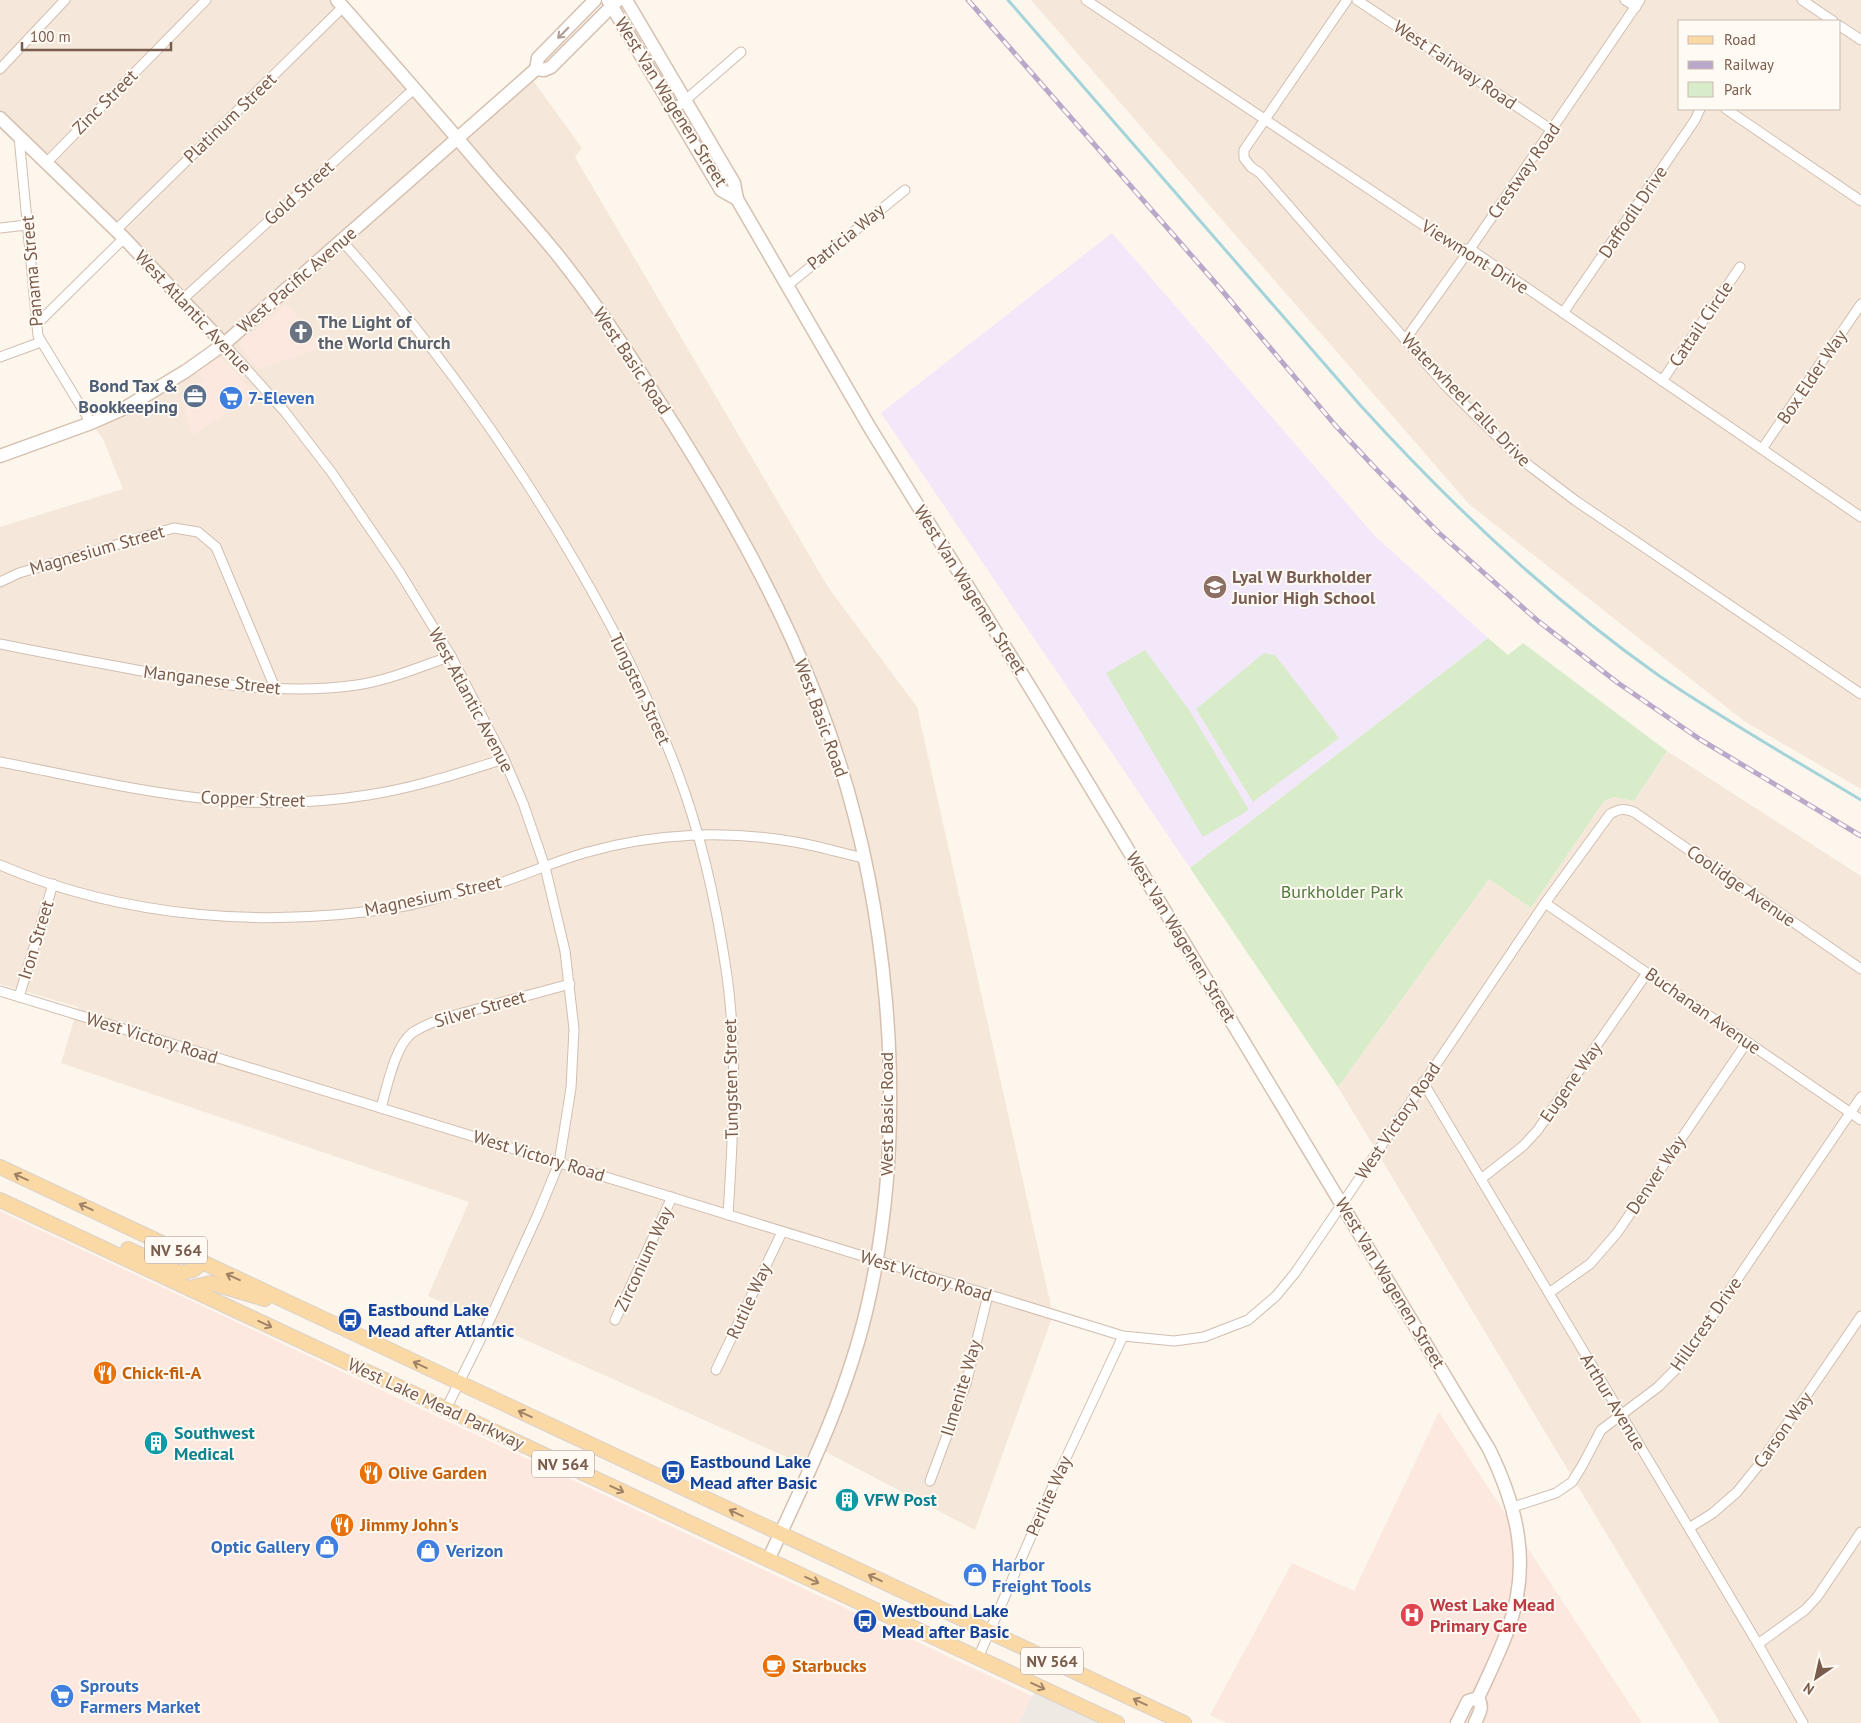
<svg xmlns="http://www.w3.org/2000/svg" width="1861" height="1723" viewBox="0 0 1861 1723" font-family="'PT Sans',sans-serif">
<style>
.residential{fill:#f5e8da;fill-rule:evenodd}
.commercial{fill:#fde8e0}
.industrial{fill:#efe9e4}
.education{fill:#f3e8fa}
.green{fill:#d8ecc9}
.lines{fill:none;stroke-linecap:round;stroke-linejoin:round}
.stream{stroke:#a5d3da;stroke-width:3}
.street-casing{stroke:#d1beb0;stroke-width:11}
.secondary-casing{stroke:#d6c0b0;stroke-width:15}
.primary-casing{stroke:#dad1cd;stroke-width:16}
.street{stroke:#fff;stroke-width:9}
.secondary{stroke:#fff;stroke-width:12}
.primary{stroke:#fbd9a5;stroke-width:14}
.rail-casing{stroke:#b9a8c9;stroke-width:5}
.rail{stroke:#fffaf3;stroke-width:3;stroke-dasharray:9;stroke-linecap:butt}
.oneway{stroke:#af9d94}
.oneway2{stroke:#a18267}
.labels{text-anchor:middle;stroke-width:4;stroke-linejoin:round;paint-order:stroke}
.shield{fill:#fffaf3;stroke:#a28b7f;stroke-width:1}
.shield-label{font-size:16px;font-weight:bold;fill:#7a5c4d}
.street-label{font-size:18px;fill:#7a5c4d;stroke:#fffaf3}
.worship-label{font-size:18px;font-weight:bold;fill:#5b616d;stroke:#fffaf3;text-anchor:start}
.service-label{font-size:18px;font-weight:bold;fill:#4e5e75;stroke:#fffaf3;text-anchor:end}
.shop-label{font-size:18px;font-weight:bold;fill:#366cbe;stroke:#fffaf3;text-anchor:start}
.education-label{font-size:18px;font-weight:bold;fill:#785e54;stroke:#fffaf3;text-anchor:start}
.park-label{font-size:18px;fill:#537a41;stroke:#fffaf3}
.transit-label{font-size:18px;font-weight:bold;fill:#164399;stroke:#fffaf3;text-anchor:start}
.food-label{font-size:18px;font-weight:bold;fill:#c56008;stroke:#fffaf3;text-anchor:start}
.culture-label{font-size:18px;font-weight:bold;fill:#0d838f;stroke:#fffaf3;text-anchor:start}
.health-label{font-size:18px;font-weight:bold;fill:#be3a42;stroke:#fffaf3;text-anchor:start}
</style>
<rect width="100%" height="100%" fill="#fdf6ec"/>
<g class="residential">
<path d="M0,0H335L457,138L529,75L582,148L575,157L828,587L917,707L1053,1315L975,1530L820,1449L811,1468L428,1296L469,1202L61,1063L78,1007L0,984V527L123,489L103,439L91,423L224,344L0,118Z"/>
<path d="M1031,0H1861V789L1744,721L1469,504ZM1680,21H1840V109H1680Z"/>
<path d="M1667,751L1861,876V1723H1720L1338,1087L1489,879L1531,908L1604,801L1614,797L1634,801Z"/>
</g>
<g class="commercial">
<path d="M286,304L323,347L259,369L240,347L241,340L243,336L251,334Z"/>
<path d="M216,357L221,358L224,360L255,394L193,435L180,397L205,380L197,371Z"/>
<path d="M0,1211L1032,1696L1019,1723H0Z"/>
<path d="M1439,1412L1642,1723H1227L1210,1715L1292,1563L1354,1591Z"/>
</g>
<path class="industrial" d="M1037,1686L1110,1723H1019Z"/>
<path class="education" d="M1112,233L1375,536L1488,638L1190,868L881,413Z"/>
<g class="green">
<path d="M1488,638L1508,655L1523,643L1667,751L1634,801L1614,797L1604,801L1531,908L1489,879L1338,1087L1190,868Z"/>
<path d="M1145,650L1189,710L1249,810L1203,837L1106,673Z"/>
<path d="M1264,653L1275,655L1339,738L1253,802L1196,709Z"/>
</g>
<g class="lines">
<path class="stream" d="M1008,0L1361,406C1451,505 1549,598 1658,675C1724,720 1793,759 1861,800"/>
<g class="street-casing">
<g id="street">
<path d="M1086,0L1459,249H1470L1861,517"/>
<path d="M1347,0L1244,150V158L1251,167L1260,173L1444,384L1512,451L1531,467L1576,501L1861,694"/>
<path d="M1357,0L1552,130"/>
<path d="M1625,0L1636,7"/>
<path d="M1802,0L1833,21"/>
<path d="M1840,26L1861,40"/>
<path d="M0,69L65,0"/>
<path d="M1726,109L1861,201"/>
<path d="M674,110L741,52"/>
<path d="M19,137L38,336L91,423"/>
<path d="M47,162L206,0"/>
<path d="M0,228L27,225"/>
<path d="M116,230L343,7"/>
<path d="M342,241C423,331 495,429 558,533C604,609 646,687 677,771C702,836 717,907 727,976C738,1056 733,1135 728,1215"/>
<path d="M788,285L905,190"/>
<path d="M183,299L415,88"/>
<path d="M1563,313L1695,120L1700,109"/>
<path d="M37,324L124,238"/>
<path d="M1405,340L1470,249L1640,0"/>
<path d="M224,344L285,412L332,473L399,571L451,656L504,759L523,803L545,867L565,951L574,1029L571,1088L559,1163L538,1214L486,1328L446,1409"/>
<path d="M0,357L41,342"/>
<path d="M1662,381L1740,267"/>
<path d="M1762,449L1861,304"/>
<path d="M0,582L19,573L174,528L198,532L216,547L276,690"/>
<path d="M0,644C44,653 87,661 131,669C206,683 280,696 357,685C389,680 420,667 451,656"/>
<path d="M0,762C69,775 139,792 209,799C261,805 317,803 368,795C415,788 459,773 504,759"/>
<path d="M0,865C126,919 271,929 405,906C421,903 437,898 453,894C468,890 485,887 500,883C530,873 558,860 588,852C654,833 727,830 795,842C818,846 841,853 864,858"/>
<path d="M1545,903L1861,1120"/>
<path d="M0,991L1123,1336L1174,1341L1204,1337L1248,1320L1276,1296L1295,1273L1342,1204L1545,903L1610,814C1619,809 1624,808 1634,812L1861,969"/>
<path d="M19,997L53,884"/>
<path d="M1423,1082L1758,1644L1803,1723"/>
<path d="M381,1108C387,1087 395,1046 412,1033C422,1026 433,1022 444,1018L570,984"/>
<path d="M1481,1179L1523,1146L1537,1131L1647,973"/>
<path d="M1549,1293L1590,1264L1617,1233L1747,1042"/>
<path d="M615,1320L672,1197"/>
<path d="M716,1370L782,1232"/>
<path d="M930,1481L966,1384L988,1295"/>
<path d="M1513,1507L1556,1493L1572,1482L1582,1466L1601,1430L1658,1387L1677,1368L1861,1097"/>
<path d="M1689,1528L1713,1513L1737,1492L1758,1466L1861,1316"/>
<path d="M1758,1644L1805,1610L1817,1597L1861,1532"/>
<path d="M978,1658L1052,1488L1123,1336"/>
</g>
</g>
<g class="secondary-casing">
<g id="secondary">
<path d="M337,0C387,57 437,114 486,172C511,201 537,229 560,258C602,311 638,368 674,425C730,514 782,606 819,704C888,884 911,1110 869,1299C849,1391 808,1475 768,1560"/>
<path d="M608,0L721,190L737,199"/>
<path d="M626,0L734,183L737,199L870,428L1036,697L1489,1449C1518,1508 1532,1567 1507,1632C1499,1654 1488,1676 1478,1698L1468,1701L1457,1723"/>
<path d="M536,69L544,70L551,67L618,0"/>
<path d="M0,118L124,238L224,344"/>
<path d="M0,456L91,423L125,408L186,371L224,344L536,69L538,58L595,0"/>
<path d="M1475,1723C1479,1713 1484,1708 1478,1698"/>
</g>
</g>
<g class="primary-casing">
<g id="primary">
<path d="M0,1167L1184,1723"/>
<path d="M0,1200L1117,1723"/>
<path d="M128,1249L180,1273L193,1270L203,1262"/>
<path d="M189,1288L211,1283L265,1299"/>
</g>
</g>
<use href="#street" class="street"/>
<use href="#secondary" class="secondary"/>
<use href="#primary" class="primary"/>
<g class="rail-casing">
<path id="rail" d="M968,0L1219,287L1335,425L1377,470L1439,533L1538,621L1618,683L1701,740L1861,836"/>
</g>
<use href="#rail" class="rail"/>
</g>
<defs><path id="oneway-shaft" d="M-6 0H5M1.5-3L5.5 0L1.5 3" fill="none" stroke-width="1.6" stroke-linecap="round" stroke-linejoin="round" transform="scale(1.25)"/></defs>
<use class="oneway" href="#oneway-shaft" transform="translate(563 33) rotate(135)"/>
<g class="oneway2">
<use href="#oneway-shaft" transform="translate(21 1177) rotate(-155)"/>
<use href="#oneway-shaft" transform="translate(86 1207) rotate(-155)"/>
<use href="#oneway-shaft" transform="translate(233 1277) rotate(-155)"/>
<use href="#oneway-shaft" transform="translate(265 1324) rotate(25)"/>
<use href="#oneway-shaft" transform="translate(420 1365) rotate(-155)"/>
<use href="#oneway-shaft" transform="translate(525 1414) rotate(-155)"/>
<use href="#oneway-shaft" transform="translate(617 1489) rotate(25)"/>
<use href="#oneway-shaft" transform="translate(736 1513) rotate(-155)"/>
<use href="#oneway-shaft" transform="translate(875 1578) rotate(-155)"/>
<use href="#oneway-shaft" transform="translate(812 1580) rotate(25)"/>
<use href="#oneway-shaft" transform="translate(1038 1686) rotate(25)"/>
<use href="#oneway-shaft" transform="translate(1140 1702) rotate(-155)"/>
</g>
<defs>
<g id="church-disc" transform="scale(1.25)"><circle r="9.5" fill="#6b7280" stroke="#fffaf3"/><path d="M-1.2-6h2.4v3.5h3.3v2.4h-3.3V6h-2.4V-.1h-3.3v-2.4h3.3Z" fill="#fff"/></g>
<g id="office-disc" transform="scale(1.25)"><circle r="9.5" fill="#5c6f8a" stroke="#fffaf3"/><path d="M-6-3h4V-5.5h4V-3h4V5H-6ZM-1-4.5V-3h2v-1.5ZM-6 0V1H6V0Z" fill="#fff"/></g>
<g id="supermarket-disc" transform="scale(1.25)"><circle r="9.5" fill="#3f7fe0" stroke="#fffaf3"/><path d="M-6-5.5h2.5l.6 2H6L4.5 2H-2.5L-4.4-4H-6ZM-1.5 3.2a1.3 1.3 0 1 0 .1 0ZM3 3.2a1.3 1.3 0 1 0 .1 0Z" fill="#fff"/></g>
<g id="school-disc" transform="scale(1.25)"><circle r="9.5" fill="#8d6e63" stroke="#fffaf3"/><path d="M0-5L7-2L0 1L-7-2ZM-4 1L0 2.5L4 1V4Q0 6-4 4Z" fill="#fff"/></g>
<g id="bus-disc" transform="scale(1.25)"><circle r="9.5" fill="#1a4fb4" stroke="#fffaf3"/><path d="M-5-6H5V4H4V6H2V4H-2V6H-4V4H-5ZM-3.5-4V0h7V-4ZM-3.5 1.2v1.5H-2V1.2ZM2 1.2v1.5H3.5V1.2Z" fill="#fff"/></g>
<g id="restaurant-disc" transform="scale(1.25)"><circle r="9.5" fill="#e8710a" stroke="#fffaf3"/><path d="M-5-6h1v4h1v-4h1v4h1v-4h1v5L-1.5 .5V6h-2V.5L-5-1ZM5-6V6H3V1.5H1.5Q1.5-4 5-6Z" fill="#fff"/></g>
<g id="building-disc" transform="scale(1.25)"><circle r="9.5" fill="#0f9aa8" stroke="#fffaf3"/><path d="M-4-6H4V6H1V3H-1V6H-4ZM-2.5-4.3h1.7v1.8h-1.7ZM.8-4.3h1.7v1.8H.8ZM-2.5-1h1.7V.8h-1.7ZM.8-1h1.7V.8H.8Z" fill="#fff"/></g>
<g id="shop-disc" transform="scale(1.25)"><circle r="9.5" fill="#3f7fe0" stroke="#fffaf3"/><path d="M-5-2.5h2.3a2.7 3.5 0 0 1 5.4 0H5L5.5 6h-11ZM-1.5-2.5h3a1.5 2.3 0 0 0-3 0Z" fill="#fff"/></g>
<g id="hospital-disc" transform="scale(1.25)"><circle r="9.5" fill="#e0444e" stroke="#fffaf3"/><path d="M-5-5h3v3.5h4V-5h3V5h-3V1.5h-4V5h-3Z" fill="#fff"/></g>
<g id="cafe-disc" transform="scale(1.25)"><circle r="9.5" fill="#e8710a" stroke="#fffaf3"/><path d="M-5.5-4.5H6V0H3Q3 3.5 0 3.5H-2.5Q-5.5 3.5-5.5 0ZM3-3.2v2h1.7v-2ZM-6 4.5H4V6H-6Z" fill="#fff"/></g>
</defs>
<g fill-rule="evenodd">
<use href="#church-disc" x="301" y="332"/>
<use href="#office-disc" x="195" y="396"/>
<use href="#supermarket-disc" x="231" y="398"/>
<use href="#school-disc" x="1215" y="587"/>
<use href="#bus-disc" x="350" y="1320"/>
<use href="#restaurant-disc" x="105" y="1373"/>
<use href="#building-disc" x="156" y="1443"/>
<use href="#bus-disc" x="673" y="1472"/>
<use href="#restaurant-disc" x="371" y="1473"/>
<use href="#building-disc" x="847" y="1500"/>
<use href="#restaurant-disc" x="342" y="1525"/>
<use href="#shop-disc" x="327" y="1547"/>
<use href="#shop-disc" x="428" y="1551"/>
<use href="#shop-disc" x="975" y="1575"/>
<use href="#hospital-disc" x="1412" y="1615"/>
<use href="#bus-disc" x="865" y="1621"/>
<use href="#cafe-disc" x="774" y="1666"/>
<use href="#supermarket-disc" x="62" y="1696"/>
</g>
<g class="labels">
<g class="shield">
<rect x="145" y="1236.5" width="62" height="27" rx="4"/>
<rect x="532" y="1450.5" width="62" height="27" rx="4"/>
<rect x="1021" y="1647.5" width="62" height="27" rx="4"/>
</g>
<g class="shield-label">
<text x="176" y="1256">NV 564</text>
<text x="563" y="1470">NV 564</text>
<text x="1052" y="1667">NV 564</text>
</g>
<g class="street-label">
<text transform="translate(1455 65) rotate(34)" y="6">West Fairway Road</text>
<text transform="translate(105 102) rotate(-45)" y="6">Zinc Street</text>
<text transform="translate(671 102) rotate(58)" y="6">West Van Wagenen Street</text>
<text transform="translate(230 118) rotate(-44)" y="6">Platinum Street</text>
<text transform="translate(1524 171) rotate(-55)" y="6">Crestway Road</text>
<text transform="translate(299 193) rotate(-42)" y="6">Gold Street</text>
<text transform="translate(1633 212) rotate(-56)" y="6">Daffodil Drive</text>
<text transform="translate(846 237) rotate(-39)" y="6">Patricia Way</text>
<text transform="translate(1475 257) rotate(32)" y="6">Viewmont Drive</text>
<text transform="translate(32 271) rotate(-95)" y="6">Panama Street</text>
<text transform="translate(297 280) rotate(-41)" y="6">West Pacific Avenue</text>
<text transform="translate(193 312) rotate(47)" y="6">West Atlantic Avenue</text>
<text transform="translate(1701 324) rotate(-56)" y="6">Cattail Circle</text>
<text transform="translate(632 361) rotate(56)" y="6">West Basic Road</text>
<text transform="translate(1812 377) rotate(-56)" y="6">Box Elder Way</text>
<text transform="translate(1466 400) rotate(46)" y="6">Waterwheel Falls Drive</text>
<text transform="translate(97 550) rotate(-16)" y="6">Magnesium Street</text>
<text transform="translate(970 590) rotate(58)" y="6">West Van Wagenen Street</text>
<text transform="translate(212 680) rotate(7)" y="6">Manganese Street</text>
<text transform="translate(640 689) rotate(65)" y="6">Tungsten Street</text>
<text transform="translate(471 700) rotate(62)" y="6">West Atlantic Avenue</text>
<text transform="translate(821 718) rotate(70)" y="6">West Basic Road</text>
<text transform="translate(253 799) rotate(2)" y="6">Copper Street</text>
<text transform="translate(1741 886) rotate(35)" y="6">Coolidge Avenue</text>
<text transform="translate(433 896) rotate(-12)" y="6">Magnesium Street</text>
<text transform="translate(1181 937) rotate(59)" y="6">West Van Wagenen Street</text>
<text transform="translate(36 940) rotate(-73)" y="6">Iron Street</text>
<text transform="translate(480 1009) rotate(-16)" y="6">Silver Street</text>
<text transform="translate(1703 1011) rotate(35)" y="6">Buchanan Avenue</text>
<text transform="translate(152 1038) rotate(17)" y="6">West Victory Road</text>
<text transform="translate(731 1079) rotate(-91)" y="6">Tungsten Street</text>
<text transform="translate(1571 1082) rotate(-55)" y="6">Eugene Way</text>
<text transform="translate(887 1114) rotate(-90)" y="6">West Basic Road</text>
<text transform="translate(1398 1121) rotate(-56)" y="6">West Victory Road</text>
<text transform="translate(539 1156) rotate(17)" y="6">West Victory Road</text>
<text transform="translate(1656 1175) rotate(-56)" y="6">Denver Way</text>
<text transform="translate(644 1259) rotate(-65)" y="6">Zirconium Way</text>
<text transform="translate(926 1276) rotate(17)" y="6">West Victory Road</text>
<text transform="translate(1390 1283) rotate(59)" y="6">West Van Wagenen Street</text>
<text transform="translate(749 1301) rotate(-65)" y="6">Rutile Way</text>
<text transform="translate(1706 1324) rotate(-55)" y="6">Hillcrest Drive</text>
<text transform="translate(961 1388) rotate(-73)" y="6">Ilmenite Way</text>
<text transform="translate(1613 1402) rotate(59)" y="6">Arthur Avenue</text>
<text transform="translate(436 1404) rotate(25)" y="6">West Lake Mead Parkway</text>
<text transform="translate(1783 1430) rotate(-55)" y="6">Carson Way</text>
<text transform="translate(1049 1496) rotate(-66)" y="6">Perlite Way</text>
</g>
<g class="worship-label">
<text x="318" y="328">The Light of<tspan x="318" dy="21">the World Church</tspan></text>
</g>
<g class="service-label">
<text x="178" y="392">Bond Tax &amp;<tspan x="178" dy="21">Bookkeeping</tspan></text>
</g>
<g class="shop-label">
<text x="248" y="404">7-Eleven</text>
<text x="310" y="1553" text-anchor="end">Optic Gallery</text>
<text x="446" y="1557">Verizon</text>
<text x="992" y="1571">Harbor<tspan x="992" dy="21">Freight Tools</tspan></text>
<text x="80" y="1692">Sprouts<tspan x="80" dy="21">Farmers Market</tspan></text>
</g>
<g class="education-label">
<text x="1232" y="583">Lyal W Burkholder<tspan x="1232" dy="21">Junior High School</tspan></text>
</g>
<g class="park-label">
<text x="1342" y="898">Burkholder Park</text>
</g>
<g class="transit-label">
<text x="368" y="1316">Eastbound Lake<tspan x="368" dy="21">Mead after Atlantic</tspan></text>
<text x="690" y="1468">Eastbound Lake<tspan x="690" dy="21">Mead after Basic</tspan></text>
<text x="882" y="1617">Westbound Lake<tspan x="882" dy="21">Mead after Basic</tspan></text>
</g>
<g class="food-label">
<text x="122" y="1379">Chick-fil-A</text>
<text x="388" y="1479">Olive Garden</text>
<text x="360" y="1531">Jimmy John's</text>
<text x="792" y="1672">Starbucks</text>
</g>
<g class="culture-label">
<text x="174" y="1439">Southwest<tspan x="174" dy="21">Medical</tspan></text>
<text x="864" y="1506">VFW Post</text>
</g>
<g class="health-label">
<text x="1430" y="1611">West Lake Mead<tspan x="1430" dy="21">Primary Care</tspan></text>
</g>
</g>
<rect x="1678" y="20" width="162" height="90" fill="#fffaf3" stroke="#cabbb1"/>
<rect x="1688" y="36" width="25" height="8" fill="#fbd9a5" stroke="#cabbb1"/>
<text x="1724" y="45" font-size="15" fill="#7a5c4d">Road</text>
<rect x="1688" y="61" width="25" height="8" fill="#b9a8c9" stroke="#cabbb1"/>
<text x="1724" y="70" font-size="15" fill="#7a5c4d">Railway</text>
<rect x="1688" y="82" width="25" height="15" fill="#d8ecc9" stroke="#cabbb1"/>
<text x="1724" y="95" font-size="15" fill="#7a5c4d">Park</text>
<g transform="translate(1816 1678) rotate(214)" stroke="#fffaf3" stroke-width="4" paint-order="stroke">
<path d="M0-4L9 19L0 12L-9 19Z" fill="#7a5c4d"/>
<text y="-8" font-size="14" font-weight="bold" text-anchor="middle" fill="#7a5c4d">N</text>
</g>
<path d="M22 42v8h149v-8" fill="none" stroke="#7a5c4d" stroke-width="2.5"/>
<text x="30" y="42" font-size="15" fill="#7a5c4d" stroke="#fffaf3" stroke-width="4" paint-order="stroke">100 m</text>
</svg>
